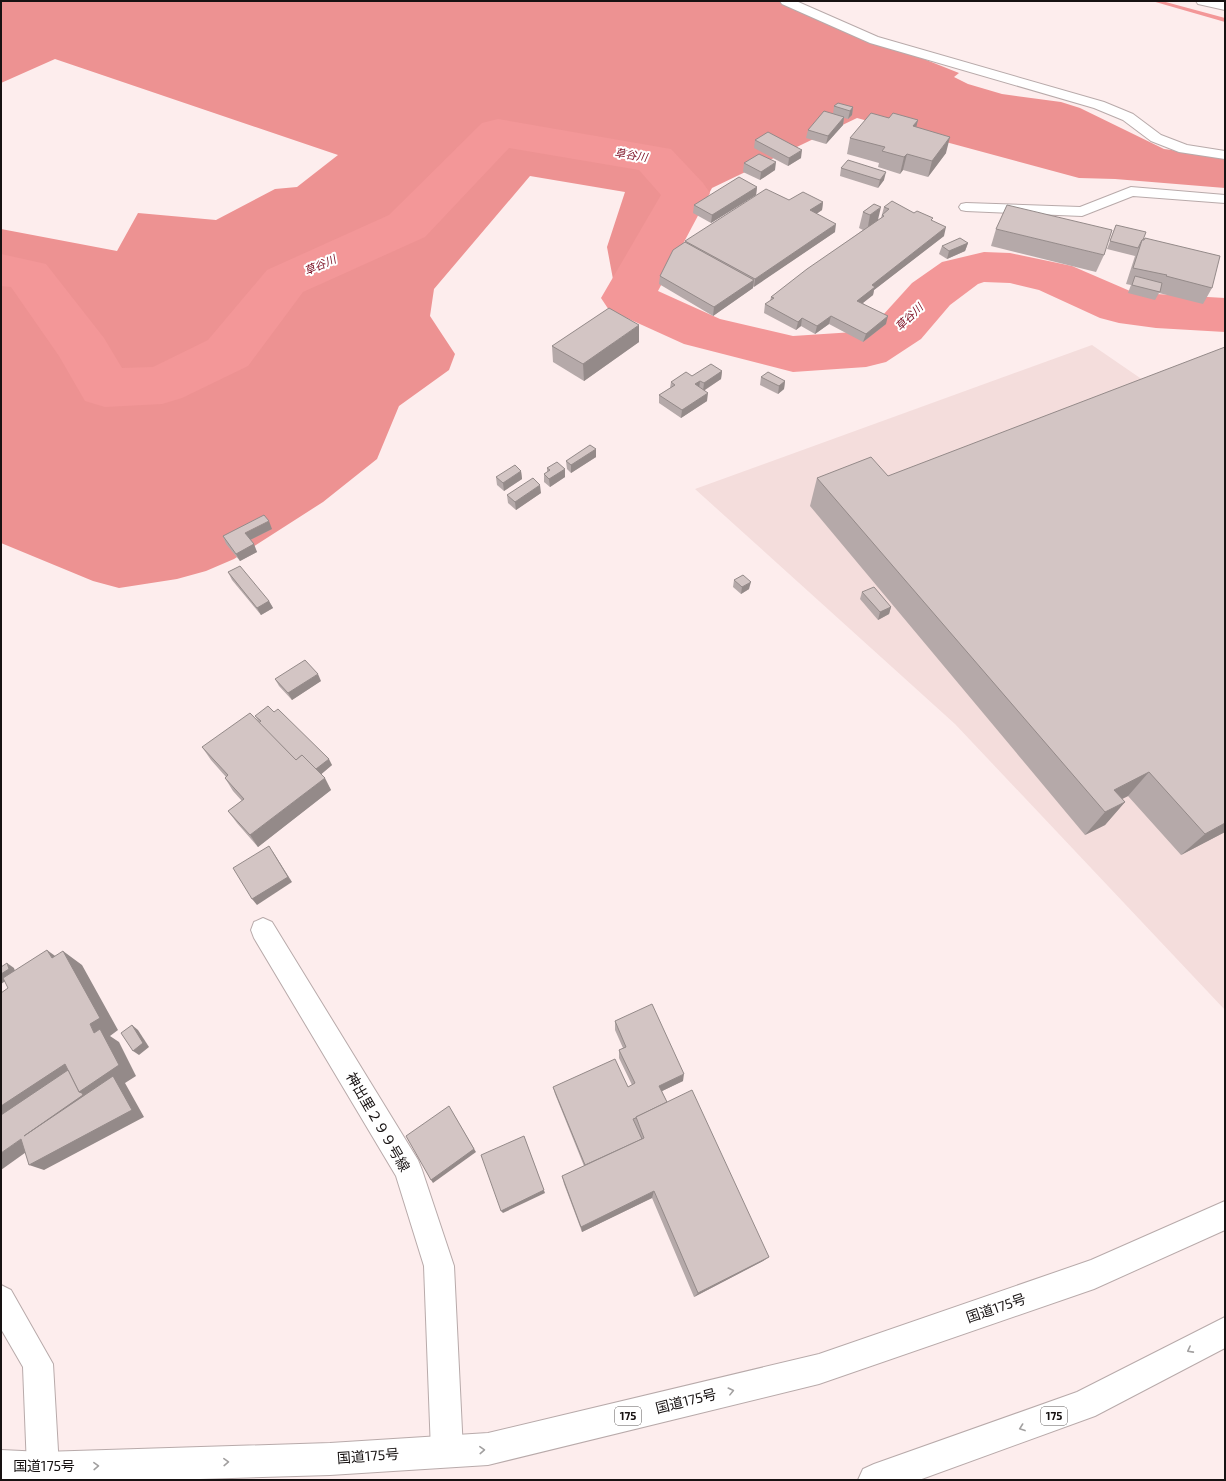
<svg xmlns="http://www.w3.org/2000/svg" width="1226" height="1481" viewBox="0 0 1226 1481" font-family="'Exo 2','Noto Sans JP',sans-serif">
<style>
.built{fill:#f4dddc}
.forest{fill:#ed9292}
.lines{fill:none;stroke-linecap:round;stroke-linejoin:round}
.stream{fill:#f39798;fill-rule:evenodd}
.river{fill:#f39798;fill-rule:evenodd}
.minor-casing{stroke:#b8aaaa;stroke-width:2}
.secondary-casing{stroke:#b8aaaa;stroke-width:2}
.trunk-casing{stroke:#b8aaaa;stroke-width:2}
.minor{fill:#fff;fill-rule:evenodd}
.secondary{fill:#fff;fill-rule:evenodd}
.trunk{fill:#fff;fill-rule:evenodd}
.wall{fill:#b5a9a9}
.shaded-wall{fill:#948a89}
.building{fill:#d3c5c4;stroke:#948a89}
.oneway{stroke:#a2a0a0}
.labels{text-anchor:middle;stroke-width:4;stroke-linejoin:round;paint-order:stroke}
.far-water-label{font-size:11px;font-style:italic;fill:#7b0c20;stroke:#fff}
.shield{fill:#fff;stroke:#5d5959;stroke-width:1}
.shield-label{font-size:11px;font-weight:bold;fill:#171212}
.near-street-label{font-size:14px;fill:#171212;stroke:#fff}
</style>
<rect width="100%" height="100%" fill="#fdeded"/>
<path class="built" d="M1092,345L1143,380L1225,350V1010L955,724L695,489Z"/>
<path class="forest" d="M1,1H778L959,73L954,77L968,84L1002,94L1061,102L1080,108L1164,149L1225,157V188L1115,179L1079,178L857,118L712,188L642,317L618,306L607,247L625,192L530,176L434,289L430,316L455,354L449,370L399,406L377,459L323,502L234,559L206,571L177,579L119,588L93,581L1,543V229L117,251L138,213L216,220L275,189L297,187L338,155L55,59L1,83Z"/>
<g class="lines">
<path class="stream" d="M1152,1H1162L1225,18V22Z"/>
<path class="river" d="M498,119L671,149L703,183L710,193L658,291L720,319L793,336L854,332L883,315L912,283L942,262L984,252L1010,253L1072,266L1130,291L1156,294L1225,298V332L1156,328L1119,323L1100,318L1039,290L1010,283L984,282L978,284L950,305L921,339L886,362L866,367L793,372L684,344L609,310L601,298L661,195L639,170L509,148L425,237L303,292L248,366L182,398L162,404L105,407L85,401L59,356L11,287L1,286V254L46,264L104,338L122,368L153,367L208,340L267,270L389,215L482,123Z"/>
<g class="minor-casing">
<g id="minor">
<path d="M780,1H796L878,37L1104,102L1133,114L1161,135L1187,145L1225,151V159L1179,152L1151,141L1123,120L1094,108L870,43L782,4Z"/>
<path d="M1131,187L1225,195V203L1133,196L1082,216L966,211L961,210L959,207L961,204L966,203L1080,207Z"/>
<path d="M263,918L272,922L418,1160L422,1170L454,1266L463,1451L458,1462L447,1467L436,1462L431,1451L424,1266L396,1176L254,938L251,930L254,922Z"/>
<path d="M1,1285L11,1290L53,1364L59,1468L53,1480L32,1479L27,1468L23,1367L1,1329Z"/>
</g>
</g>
<g class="secondary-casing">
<path id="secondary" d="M1196,1L1225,2V10L1198,4Z"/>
</g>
<g class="trunk-casing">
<g id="trunk">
<path d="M1225,1201V1230L1094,1289L819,1384L488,1465L330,1475L168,1480H1V1450L43,1452L330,1443L488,1433L819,1354L1091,1260Z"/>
<path d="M1225,1317V1348L1095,1416L919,1480H858L863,1469L874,1464L1077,1392Z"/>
</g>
</g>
<use href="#minor" class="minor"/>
<use href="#secondary" class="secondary"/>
<use href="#trunk" class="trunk"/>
</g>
<g class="wall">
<path d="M834,106L853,107L852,115L848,119L844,118L843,125L826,144L806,138L808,130L833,114Z"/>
<path d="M889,118L918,120L916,127L946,153L928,177L903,170L900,174L878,167L879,163L847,154L850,138Z"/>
<path d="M755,140L801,158L788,166L754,148Z"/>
<path d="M744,163L775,170L760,180L743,172Z"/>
<path d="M841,168L884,180L878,188L840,176Z"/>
<path d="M757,187L756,195L711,223L693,213L694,205Z"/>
<path d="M789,200L823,202L822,210L816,214L835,232L753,287V288L713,316L659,284L660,276L685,242V241Z"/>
<path d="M874,204L878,220L881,218L884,207L914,213L932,221L944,236L874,290L873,295L863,303L886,324L863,342L829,324L815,334L801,326L796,330L764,313L765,304L770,301L771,297L863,230L859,228L863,212Z"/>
<path d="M1116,225L1143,240H1144L1145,238L1212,288L1203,304L1159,293L1155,300L1128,293L1131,285L1126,284L1135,256L1107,249Z"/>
<path d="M996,229L1104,255L1096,272L991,246Z"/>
<path d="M968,243L965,251L947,259L939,254L942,246Z"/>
<path d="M639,342L584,381L553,362L552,346Z"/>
<path d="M722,371L721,379L705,390L707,401L681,418L659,403V395L670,388L671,382L692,376Z"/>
<path d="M761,377L785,381L784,389L778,394L760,385Z"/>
<path d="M596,449V457L571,473L567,469L566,461Z"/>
<path d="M547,468L565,469V477L550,487L544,482V474L547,472Z"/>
<path d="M521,471L522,479L504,491L497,485L496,477Z"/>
<path d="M817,478L1225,832L1181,855L1128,796L1122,799L1125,802L1105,825L1085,835L810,506Z"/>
<path d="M541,493L516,510L508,503L507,495Z"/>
<path d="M272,529L250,540L257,552L240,561L226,544L223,536Z"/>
<path d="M228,572L269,601L273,608L261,615L232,580Z"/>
<path d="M734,580L749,589L741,594L733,587Z"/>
<path d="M862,592L891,607L889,614L878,620L860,599Z"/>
<path d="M275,679L321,681L292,700L279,686Z"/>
<path d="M255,716L332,765L321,774L331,790L258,847L237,823L228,811L242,801L233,791L225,778L226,777L211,760L202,747L259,722Z"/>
<path d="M615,1021L683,1081L662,1091L667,1102L769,1257L763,1261L694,1297L652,1198L582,1232L564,1184L562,1176L584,1166L555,1094L553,1087H628L632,1085L619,1058V1050L623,1048L615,1030Z"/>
</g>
<g class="shaded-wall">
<path d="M853,107L852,115L848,119L850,111Z"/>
<path d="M844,117L843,125L826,144L828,136Z"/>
<path d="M918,120L914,136L913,126Z"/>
<path d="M950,137L946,153L928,177L932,161Z"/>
<path d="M802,150L801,158L788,166L789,158Z"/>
<path d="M907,154L903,170L900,174L904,157Z"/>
<path d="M776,162L775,170L760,180L761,172Z"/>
<path d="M886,172L884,180L878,188L880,180Z"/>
<path d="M757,187L756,195L711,223L712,215Z"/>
<path d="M823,202L822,210L809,219L810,210Z"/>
<path d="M881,207L877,224L867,232L870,215Z"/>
<path d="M836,224L835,232L754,287L755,279Z"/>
<path d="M946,227L944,236L874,290L873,295L855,309L857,301L872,285Z"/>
<path d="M968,243L965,251L947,259L949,251Z"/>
<path d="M754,280L753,288L713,316L714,307Z"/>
<path d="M831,316L829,324L815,334L817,326Z"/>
<path d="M888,316L886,324L863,342L866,334Z"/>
<path d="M802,318L801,326L796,330L798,322Z"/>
<path d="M639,325V342L584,381L583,364Z"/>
<path d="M722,371L721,379L703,391L704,383Z"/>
<path d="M700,381L699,389L695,384Z"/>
<path d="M785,381L784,389L778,394L779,386Z"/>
<path d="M708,393L707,401L681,418L682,410Z"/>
<path d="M596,449V457L571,473V465Z"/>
<path d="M565,469V477L550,487L549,479Z"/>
<path d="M521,471L522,479L504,491L503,483Z"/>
<path d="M540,485L541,493L516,510L515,502Z"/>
<path d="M269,521L272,529L248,541L245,533Z"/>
<path d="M254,544L257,552L240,561L236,554Z"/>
<path d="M751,582L749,589L741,594L742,587Z"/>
<path d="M269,601L273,608L261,615L257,608Z"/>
<path d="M891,607L889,614L878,620L880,612Z"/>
<path d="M318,674L321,681L292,700L288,693Z"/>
<path d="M329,759L332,765L318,777L314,770Z"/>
<path d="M1149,772L1128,796L1102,809L1114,790Z"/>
<path d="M325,778L331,790L258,847L250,835Z"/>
<path d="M1125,802L1105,825L1085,835L1105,812Z"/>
<path d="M1225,823V832L1181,855L1205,834Z"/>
<path d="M273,852L292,882L257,905L252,899Z"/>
<path d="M47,950L66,964L52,958Z"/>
<path d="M63,951L82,965L118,1030L110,1036L119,1042L136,1076L125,1083L144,1117L44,1170L29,1165L39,1142L1,1119V1106L94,1033L90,1024Z"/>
<path d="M7,963L14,968L16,974L1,984V974Z"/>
<path d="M132,1025L138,1030L149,1047L139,1055L133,1051Z"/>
<path d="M684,1074L683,1081L658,1093L659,1086Z"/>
<path d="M451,1110L476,1152L433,1183L431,1180Z"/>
<path d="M21,1139L36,1145L1,1170V1153Z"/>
<path d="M525,1139L545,1193L503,1213L501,1211Z"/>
<path d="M654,1191L652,1198L582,1232L581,1227Z"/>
<path d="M769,1257L763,1261L694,1297L698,1293Z"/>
</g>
<g class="building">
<path d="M838,103L853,107L850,111L834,106Z"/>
<path d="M824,111L844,117L828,136L808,130Z"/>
<path d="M871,113L889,118L893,113L918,120L913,126L950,137L932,161L907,154L904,157L882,151L885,147L850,138Z"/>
<path d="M768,132L802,150L789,158L755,140Z"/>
<path d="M759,154L776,162L761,172L744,163Z"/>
<path d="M848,160L886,172L880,180L841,168Z"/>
<path d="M739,177L757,187L712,215L694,205Z"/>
<path d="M766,189L789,200L803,192L823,202L810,210L836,224L755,279L685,241Z"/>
<path d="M892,201L914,213L917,211L933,218L931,220L946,227L872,285L875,287L857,301L888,316L866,334L831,316L817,326L802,318L798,322L765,304L774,298L771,297L807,269L884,216L882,215L889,209L884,207Z"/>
<path d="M874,204L881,207L870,215L863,212Z"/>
<path d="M1007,205L1112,230L1104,255L996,229Z"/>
<path d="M1116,225L1146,232L1143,240H1142L1138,248L1110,241Z"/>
<path d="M960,238L968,243L949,251L942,246Z"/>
<path d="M1145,238L1220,256L1212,288L1166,276L1167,275L1133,268L1142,240H1144Z"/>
<path d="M685,242L754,280L714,307L660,276L673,250Z"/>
<path d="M1135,276L1162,283L1160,292L1132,285Z"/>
<path d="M609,308L639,325L583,364L552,346Z"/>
<path d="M1225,347V823L1205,834L1149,772L1114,790L1125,802L1105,812L817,478L871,457L888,476Z"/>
<path d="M711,364L722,371L704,383L700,381L695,384L708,393L682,410L659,395L675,385L671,382L686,372L692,376Z"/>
<path d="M768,372L785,381L779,386L761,377Z"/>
<path d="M590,445L596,449L571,465L566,461Z"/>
<path d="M557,462L565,469L549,479L544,474L550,470L547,468Z"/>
<path d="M515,465L521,471L503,483L496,477Z"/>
<path d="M533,478L540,485L515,502L507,495Z"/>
<path d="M264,515L269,521L245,533L254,544L236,554L223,536Z"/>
<path d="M240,566L269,601L257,608L228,572Z"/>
<path d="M743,575L751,582L742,587L734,580Z"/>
<path d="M874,587L891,607L880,612L862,592Z"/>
<path d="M305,660L318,674L288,693L275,679Z"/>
<path d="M268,706L274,712L278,709L329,759L316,769L302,755L296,760L259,723L261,721L255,716Z"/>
<path d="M250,713L296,760L302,755L325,778L250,835L228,811L244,799L225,778L228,775L202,747Z"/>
<path d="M269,846L288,877L252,899L233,868Z"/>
<path d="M47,950L52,958L63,951L100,1018L90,1024L94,1033L100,1029L119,1065L79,1092L65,1064L1,1106V993L8,988L3,978Z"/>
<path d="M7,963L9,969L1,974V967Z"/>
<path d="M652,1004L684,1074L659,1086L667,1102L636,1117V1118L633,1119L642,1139L585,1165L553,1087L615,1059L628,1087L635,1083L619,1050L626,1047L615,1021Z"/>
<path d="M132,1025L143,1043L133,1051L121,1033Z"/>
<path d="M68,1070L79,1092L82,1093L83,1095L24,1136L113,1076L132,1110L29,1165L21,1139L1,1153V1115Z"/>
<path d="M692,1090L769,1257L698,1293L654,1191L581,1227L562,1176L644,1138L636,1117Z"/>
<path d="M449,1106L474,1149L431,1180L406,1136Z"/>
<path d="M524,1136L544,1190L501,1211L481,1155Z"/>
</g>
<defs><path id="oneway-chevron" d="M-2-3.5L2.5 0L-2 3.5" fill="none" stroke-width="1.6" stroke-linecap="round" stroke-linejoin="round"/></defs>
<g class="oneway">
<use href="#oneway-chevron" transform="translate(1190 1350) rotate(152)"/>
<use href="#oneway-chevron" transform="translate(731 1391) rotate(-14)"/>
<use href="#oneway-chevron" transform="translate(1022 1428) rotate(160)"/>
<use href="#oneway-chevron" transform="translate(482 1450) rotate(-3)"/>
<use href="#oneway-chevron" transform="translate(226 1462) rotate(-2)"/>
<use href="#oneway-chevron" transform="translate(96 1466) rotate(-2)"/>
</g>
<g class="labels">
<g class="far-water-label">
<text transform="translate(631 155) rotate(9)" y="4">草谷川</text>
<text transform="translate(320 265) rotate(-24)" y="4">草谷川</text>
<text transform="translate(909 317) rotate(-44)" y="4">草谷川</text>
</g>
<g class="shield">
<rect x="615" y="1407" width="26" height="18" rx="3"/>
<rect x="1041" y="1407" width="26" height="18" rx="3"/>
</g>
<g class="shield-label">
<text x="628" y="1420">175</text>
<text x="1054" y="1420">175</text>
</g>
<g class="near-street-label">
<text transform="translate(378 1122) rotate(60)" y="5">神出里２９９号線</text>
<text transform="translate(996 1308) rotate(-19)" y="5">国道175号</text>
<text transform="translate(686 1401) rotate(-14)" y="5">国道175号</text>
<text transform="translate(368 1456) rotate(-4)" y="5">国道175号</text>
<text x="44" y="1471">国道175号</text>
</g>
</g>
<rect width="1226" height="1481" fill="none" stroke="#171212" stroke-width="4"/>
</svg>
